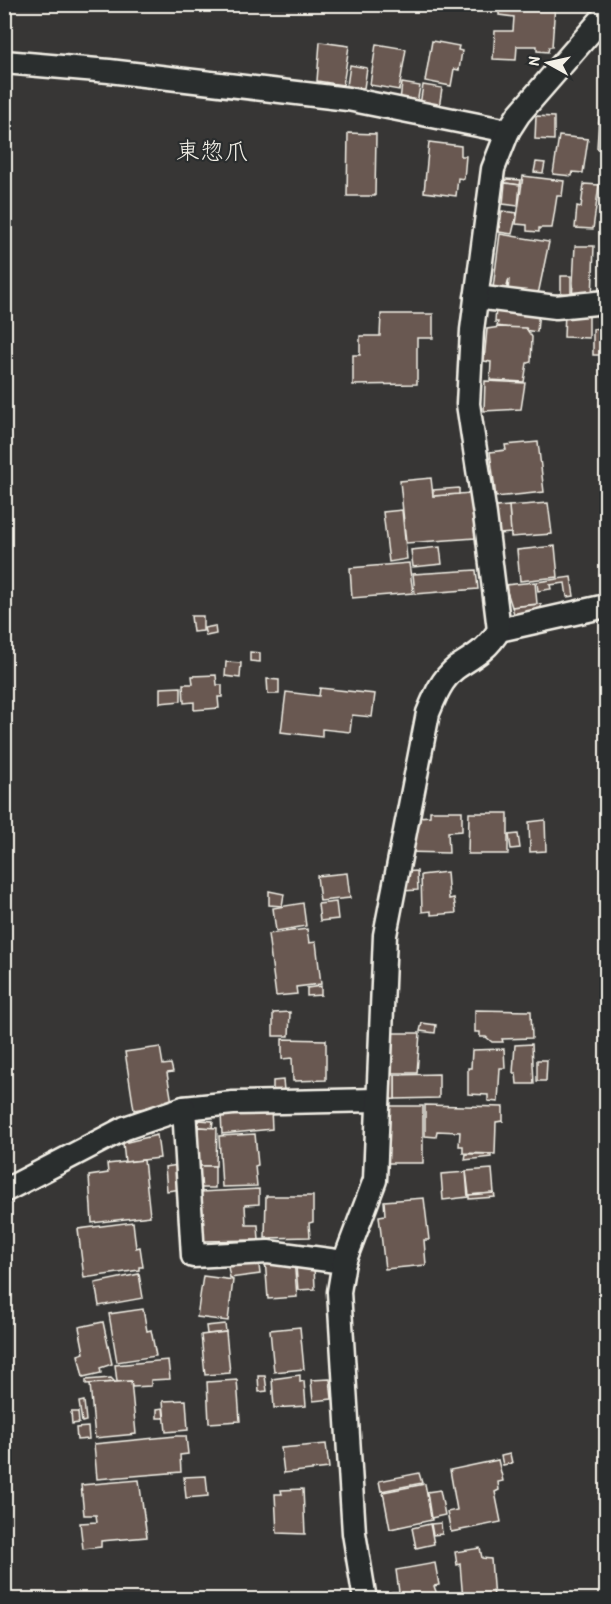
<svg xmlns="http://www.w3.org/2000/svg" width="611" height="1604" viewBox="0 0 611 1604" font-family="'Patrick Hand','Klee One',sans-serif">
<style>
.building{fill:#695951;stroke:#f4f1e8;stroke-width:1.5}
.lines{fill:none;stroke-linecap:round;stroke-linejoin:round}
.minor-casing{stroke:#f4f1e8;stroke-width:27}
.minor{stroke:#2a2d2e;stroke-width:22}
.labels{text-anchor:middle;stroke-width:4.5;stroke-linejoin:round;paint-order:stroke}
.neighbourhood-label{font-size:24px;fill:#f4f1e8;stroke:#2a2d2e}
</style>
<rect width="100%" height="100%" fill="#373635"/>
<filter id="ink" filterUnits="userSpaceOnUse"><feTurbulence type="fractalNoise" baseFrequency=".0167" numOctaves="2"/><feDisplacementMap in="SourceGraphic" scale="12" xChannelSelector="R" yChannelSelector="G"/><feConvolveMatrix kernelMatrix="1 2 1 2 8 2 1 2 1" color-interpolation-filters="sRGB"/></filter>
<g filter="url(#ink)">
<g class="building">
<path d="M499,4H555L552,47H549L548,52L537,51V46H517L516,60L493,59L495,31H513L514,17L499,15Z"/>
<path d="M432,41L459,46L458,50L462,51L459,70L454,69L451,86L425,81Z"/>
<path d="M320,42L349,46L343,85L317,81Z"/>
<path d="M376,44L406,49L399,90L370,85Z"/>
<path d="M350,65L367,68L364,88L347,86Z"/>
<path d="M402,83L420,86L417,104L400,101Z"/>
<path d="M423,85L442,88L439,108L420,105Z"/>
<path d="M536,116L554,117V140L535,139Z"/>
<path d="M599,117L606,118V149L597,148Z"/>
<path d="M348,133L376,134L375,196H347Z"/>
<path d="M559,136L588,139L583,173L573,172L572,176L553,174Z"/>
<path d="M429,142L461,146V156H466L464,179L458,178L456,196L424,192Z"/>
<path d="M536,162L545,163L543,173L534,172Z"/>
<path d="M523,176L564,181L562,196H557L552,228H539V232L527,231V225L516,224Z"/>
<path d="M506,179L521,180L520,185L505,183Z"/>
<path d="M505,183L520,185L518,206L503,204Z"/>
<path d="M584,184L599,185L593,229L575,228L577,206L581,207Z"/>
<path d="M502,211L517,213L512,234L499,232Z"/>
<path d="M500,234L549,242L539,290L535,297L508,293L509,279L506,290L493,288Z"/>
<path d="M575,246H594L592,300H572Z"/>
<path d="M561,276H571V294L561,293Z"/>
<path d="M496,307L539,310L537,332L497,326L498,322H495Z"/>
<path d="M565,311L589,312V338L564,337Z"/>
<path d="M606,312V377H604L601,355H593V329L600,328L597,314Z"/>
<path d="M381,314H433V338H417V384L353,385V355H360V336H380Z"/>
<path d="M500,327L526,328L532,337L531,362L527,363L524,382L490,380L491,362L484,361L487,329Z"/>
<path d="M485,381L525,383L521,409L484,411Z"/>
<path d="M538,442L544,492L496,497L490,452L506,450L505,445Z"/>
<path d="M431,478L433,496L471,493L475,538L406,543L400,481Z"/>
<path d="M459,488V494L433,496V490Z"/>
<path d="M548,503L552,534L511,537L509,506Z"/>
<path d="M509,506L511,533L499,534L496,507Z"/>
<path d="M402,510L407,559L389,562L383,512Z"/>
<path d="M555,546L558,577L520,581L517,550Z"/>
<path d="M440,547L442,564L413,567L411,550Z"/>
<path d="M409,563L413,593L352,598L350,568Z"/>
<path d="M476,570L478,589L415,594L413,574Z"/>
<path d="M571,577L574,596L567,597L565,583L550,585L551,589L538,591L537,582Z"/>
<path d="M535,582L537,604L512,607L505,585Z"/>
<path d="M541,604V612L515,617L512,607Z"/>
<path d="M191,616H203V631L193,632Z"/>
<path d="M215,626L216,634L206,636L204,628Z"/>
<path d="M250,652L260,653V662L250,661Z"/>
<path d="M226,662L241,663L240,678L225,676Z"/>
<path d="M216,675L217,685H222V697H218L219,708L194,710V702L184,703L183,684H193L192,676Z"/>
<path d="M267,679L279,680V694H268Z"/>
<path d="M181,687V701L160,703V688Z"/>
<path d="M320,688L375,694L372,717L352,715L350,732L322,729V737L281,732L286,692L319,696Z"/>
<path d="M430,811H462V831L448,832L449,853L404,852L418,817L430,816Z"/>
<path d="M469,813H508V854H468Z"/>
<path d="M545,820L546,851L530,852L529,822Z"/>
<path d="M518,834L520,848L511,849L509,835Z"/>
<path d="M417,871L418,890L402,891V872Z"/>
<path d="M447,872L449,899L454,898L456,913L431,915V911L422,912L421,875Z"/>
<path d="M347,873L350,898L320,901L317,876Z"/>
<path d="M269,891L284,894L282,906L269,905Z"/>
<path d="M336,902L338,919L320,921L318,904Z"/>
<path d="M303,903L306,926L276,931L273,908Z"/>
<path d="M307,929L309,943L316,942L321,984L296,987L297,994L276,996L268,934Z"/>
<path d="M321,986V995L307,996V988Z"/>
<path d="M475,1010L531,1011L532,1038L502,1039L503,1042H492L486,1037H480V1032H475Z"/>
<path d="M290,1012L289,1036H273V1013Z"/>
<path d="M422,1023L436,1025L435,1033L420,1031Z"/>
<path d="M390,1033H420L417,1073H386Z"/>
<path d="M282,1039L326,1040V1080L293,1081L292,1058L282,1059Z"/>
<path d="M532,1044L534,1084H517L516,1073H513L515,1045Z"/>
<path d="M160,1047L163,1065L171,1064L173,1072L167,1073L172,1103L134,1110L125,1052Z"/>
<path d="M504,1049L505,1068H500L498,1102L488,1101V1095L468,1094V1068H471L472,1050Z"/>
<path d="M537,1060H547L546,1081H537Z"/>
<path d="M439,1074V1098L395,1099V1075Z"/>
<path d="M385,1075H395V1099L385,1100Z"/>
<path d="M283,1080L284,1090L273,1091V1081Z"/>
<path d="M425,1105L503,1107V1121L496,1122L495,1154L463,1153V1146H459L460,1132L437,1131L436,1137L425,1136Z"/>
<path d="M385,1106H423V1163H386Z"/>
<path d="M271,1109L272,1129L222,1134L221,1113Z"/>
<path d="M199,1120L213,1121L212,1128L198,1127Z"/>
<path d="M198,1127L217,1128L216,1166H197Z"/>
<path d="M255,1134L258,1165L255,1166L257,1186L222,1187L219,1136Z"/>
<path d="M157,1135L160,1158L125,1162L123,1143Z"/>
<path d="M466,1154H491V1157L465,1160Z"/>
<path d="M144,1160L150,1216L92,1223L89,1176L108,1173L107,1164Z"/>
<path d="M178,1165L182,1189L167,1191L165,1167Z"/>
<rect x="198" y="1166" width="17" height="22"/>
<path d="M492,1169L494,1193L469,1195L466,1171Z"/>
<path d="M466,1172L468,1197L443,1200L441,1174Z"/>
<path d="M259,1189V1204L245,1205L246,1225H258L259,1240L203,1241L200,1192Z"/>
<path d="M494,1193L495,1197L469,1199V1195Z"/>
<path d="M266,1196H313V1222L309,1223L310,1237L265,1238Z"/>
<path d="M424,1198L429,1240H424L426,1265L385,1269L379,1216L385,1215L384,1201Z"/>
<path d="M133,1222L136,1248L140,1247L143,1267H139V1270L84,1278L78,1229Z"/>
<path d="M258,1257L260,1274L230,1278L227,1261Z"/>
<path d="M294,1258L297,1297L268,1299L265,1259Z"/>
<path d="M314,1266L315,1289L298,1290L296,1267Z"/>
<path d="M139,1274L143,1298L99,1306L95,1283Z"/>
<path d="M203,1276L233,1280L228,1321L197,1317Z"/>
<path d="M143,1309L147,1331L151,1330L156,1356L117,1362L109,1314Z"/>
<path d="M103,1322L112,1364L100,1368L101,1373L83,1377L78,1355L84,1353L79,1327Z"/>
<path d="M225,1324L226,1332L207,1334L206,1326Z"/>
<path d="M300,1327L304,1369L274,1372L270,1330Z"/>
<path d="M226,1332L230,1373L205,1375L201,1335Z"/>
<path d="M168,1360L170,1379L151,1380V1386L132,1387L131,1381L117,1382L115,1365Z"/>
<path d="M300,1375V1382L304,1381L306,1406L274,1408L272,1379Z"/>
<path d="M258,1376H265L267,1391L259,1392Z"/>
<path d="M111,1378L115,1382L86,1384V1380Z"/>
<path d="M330,1379L332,1399L313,1401L311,1380Z"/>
<path d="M237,1380L240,1421L209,1423L207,1382Z"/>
<path d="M131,1381L136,1434L95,1438L90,1384Z"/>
<path d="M186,1400L188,1430L166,1432L163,1401Z"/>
<path d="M84,1401L86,1421L82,1422L79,1402Z"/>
<path d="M163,1408L164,1418H157V1409Z"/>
<path d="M71,1412H78L79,1423L72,1424Z"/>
<path d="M88,1427L89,1439L77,1440L76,1428Z"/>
<path d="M176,1436H186L188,1454L180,1455L181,1472L97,1479L94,1444Z"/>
<path d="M326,1444L329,1468L284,1473L281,1448Z"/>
<path d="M510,1454L512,1463L503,1465L501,1456Z"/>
<path d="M498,1460L503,1481L498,1482L499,1490L495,1492L501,1522L451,1532L447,1512L457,1510L450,1470Z"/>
<path d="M419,1473L422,1483L381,1491L379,1481Z"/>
<path d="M206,1476L208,1496L186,1498L184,1477Z"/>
<path d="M139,1480L147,1537L101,1541V1547L83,1549L80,1523L97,1522L96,1515H84L81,1485Z"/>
<path d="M425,1484L432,1520L390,1529L383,1492Z"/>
<path d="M303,1489L305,1534L277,1533L275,1494H282L281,1490Z"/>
<path d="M440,1490L445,1515L431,1518L427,1492Z"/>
<path d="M441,1523L442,1534L433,1535L431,1524Z"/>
<path d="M430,1524L434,1544L416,1548L412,1528Z"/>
<path d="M480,1548L482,1558L491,1559L494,1599L463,1600L460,1564L457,1565L455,1552Z"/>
<path d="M435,1563L439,1585L434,1586L439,1600H394L392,1592H399L396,1570Z"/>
</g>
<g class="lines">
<g class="minor-casing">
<g id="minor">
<path d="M4,62L109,71L348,99L508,131"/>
<path d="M476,297L556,307L606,302"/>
<path d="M499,630L606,606"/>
<path d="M184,1108L233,1103L378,1100"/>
<path d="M4,1191L125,1128L184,1108L193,1256L268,1252L344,1262"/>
<path d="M365,1600L354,1533L339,1292L344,1262L375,1180L385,935L428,713C435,696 441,680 456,668C474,656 487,650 499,630L485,515L468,404L472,330L493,169L508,131L519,114L606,14"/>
</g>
</g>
<use href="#minor" class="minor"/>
</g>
</g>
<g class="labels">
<g class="neighbourhood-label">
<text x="212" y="159">東惣爪</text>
</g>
</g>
<rect width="611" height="1604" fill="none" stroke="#2a2d2e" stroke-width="24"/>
<rect x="12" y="12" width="587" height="1580" fill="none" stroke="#f4f1e8" stroke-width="2" filter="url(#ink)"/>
<g transform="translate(548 63) rotate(278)" stroke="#2a2d2e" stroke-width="4.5" paint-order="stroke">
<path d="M0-4.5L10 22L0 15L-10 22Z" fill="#f4f1e8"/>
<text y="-9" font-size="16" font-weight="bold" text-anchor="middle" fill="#f4f1e8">N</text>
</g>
</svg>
